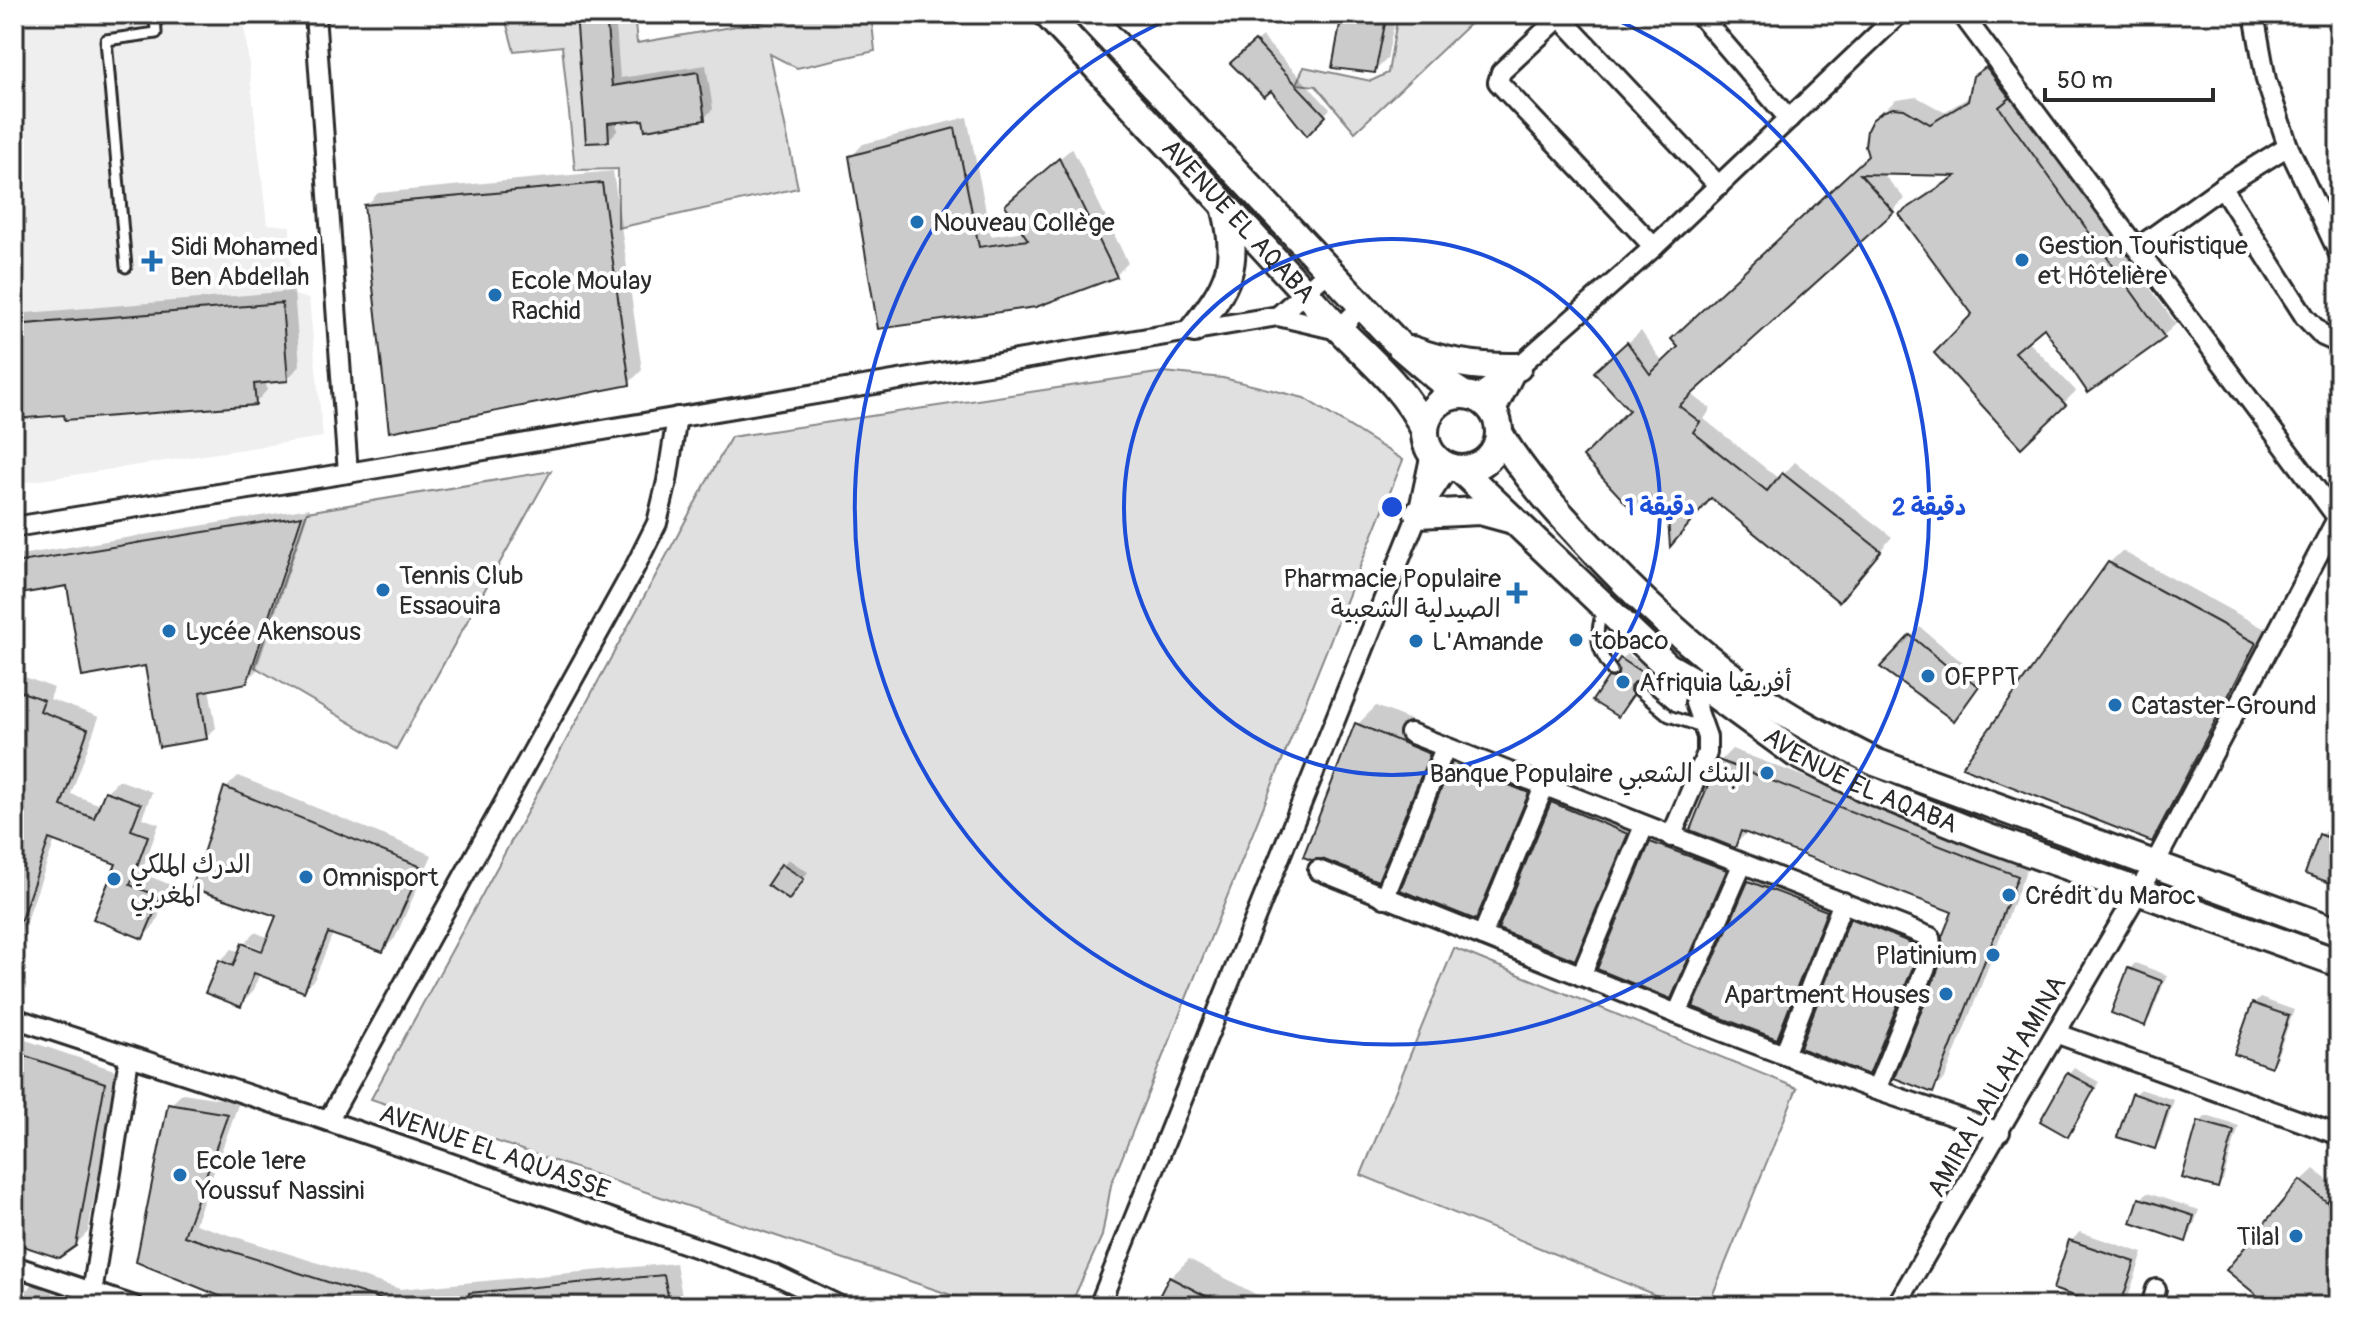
<svg xmlns="http://www.w3.org/2000/svg" width="2353" height="1320" viewBox="0 0 2353 1320" font-family="Pangolin,'Playpen Sans Arabic',sans-serif">
<style>
.built{fill:#efefef}
.green{fill:#e0e0e0;stroke:#868686;stroke-width:2}
.shadow{fill:#0003;fill-rule:evenodd}
.building{fill:#cbcbcb;stroke:#2b2b2b;stroke-width:2}
.lines{fill:none;stroke-linecap:round;stroke-linejoin:round}
.service-casing{stroke:#2b2b2b;stroke-width:15}
.minor-casing{stroke:#2b2b2b;stroke-width:24}
.secondary-casing{stroke:#2b2b2b;stroke-width:32}
.service{stroke:#fff;stroke-width:9}
.minor{stroke:#fff;stroke-width:18}
.secondary{stroke:#fff;stroke-width:26}
.ring{fill:none;stroke:#1d4ed8;stroke-width:4}
.poi-dot{fill:#1f6fb2;stroke:#fff;stroke-width:3}
.labels{text-anchor:middle;stroke-width:8;stroke-linejoin:round;paint-order:stroke}
.street-label{font-size:26px;fill:#2b2b2b;stroke:#fff}
.poi-label{font-size:26px;fill:#2b2b2b;stroke:#fff;text-anchor:start}
.centre{fill:#1d4ed8;stroke:#fff;stroke-width:4}
.ring-label{font-size:24px;text-anchor:middle;font-weight:bold;fill:#1d4ed8;stroke:#fff;stroke-width:8;stroke-linejoin:round;paint-order:stroke}
</style>
<rect width="100%" height="100%" fill="#fff"/>
<filter id="ink" filterUnits="userSpaceOnUse"><feTurbulence type="fractalNoise" baseFrequency=".0125" numOctaves="2"/><feDisplacementMap in="SourceGraphic" scale="16" xChannelSelector="R" yChannelSelector="G"/><feConvolveMatrix kernelMatrix="1 2 1 2 8 2 1 2 1" color-interpolation-filters="sRGB"/></filter>
<g filter="url(#ink)">
<path class="built" d="M14,14H243L267,224L290,226L291,294L309,299L323,437L14,484Z"/>
<g class="green">
<path d="M504,14H634L637,43L806,14H871L875,51L797,68L770,54L798,188L618,228V169L575,170L562,46L514,51Z"/>
<path d="M1398,14H1480L1355,132L1316,86L1296,84L1304,67L1371,81L1388,73Z"/>
<path d="M1164,372L1223,378L1304,398L1403,460L1111,1185L1102,1236L1070,1306H977L954,1296L371,1099L731,437Z"/>
<path d="M551,471L396,749L255,667L307,512Z"/>
<path d="M1454,948L1797,1088L1708,1306H1682L1361,1175Z"/>
</g>
<g class="shadow">
<path d="M475,14H570L564,20L476,27Z"/>
<path d="M578,14H615L620,78L706,65L713,109L704,118L616,120L617,131L608,140Z"/>
<path d="M1344,14H1396L1387,59L1375,71Z"/>
<path d="M1262,37L1330,109L1307,133L1271,88L1239,57Z"/>
<path d="M1988,64L2021,84L2010,94L2176,324L2163,336L2044,326L2027,340L2076,391L2021,445L1974,314L1902,214L1914,202L1956,174L1882,173L1905,199L1690,393L1711,409L1704,419L1779,479L1795,462L1892,537L1839,599L1712,496L1670,517L1632,410L1609,360L1641,331L1663,363L1870,156L1874,121L1887,108L1896,100L1917,97L1944,112L1971,96L1975,77Z"/>
<path d="M967,117L991,236L1024,231L1020,193L1072,148L1128,263L1116,275L1035,305L851,157L863,144Z"/>
<path d="M613,171L642,370L629,383L366,206L378,193Z"/>
<path d="M294,291L300,366L287,379L266,381L267,390L255,403L14,417V314Z"/>
<path d="M310,508L256,672L246,681L209,688L216,728L206,737L147,664L68,584L14,593V556Z"/>
<path d="M2122,551L2267,630L2164,827L2152,840L2109,563Z"/>
<path d="M1920,627L1957,658L1986,676L1953,718L1883,667Z"/>
<path d="M1627,654L1650,669L1640,681L1635,680L1637,688L1618,715L1609,678L1615,672L1620,673L1621,660Z"/>
<path d="M14,673L54,688L50,699L99,717L71,794L101,805L106,792L119,780L152,792L142,818L159,824L141,873L171,885L155,925L143,937L118,863L55,840L14,957Z"/>
<path d="M1376,706L1447,735L1396,860L1377,879L1323,857L1357,725Z"/>
<path d="M1472,745L1546,774L1494,899L1475,918L1454,764Z"/>
<path d="M1732,749L2029,863L1945,1078L1932,1091L1945,957L1955,911L1748,832L1732,847L1744,852L1689,978L1670,996L1652,843L1670,825L1692,833L1720,761Z"/>
<path d="M238,776L432,855L395,938L383,950L333,933L315,978L304,990L260,973L252,993L240,1005L220,961L232,949L241,952L244,944L255,932L269,938L279,915L226,788ZM247,943L272,953L270,956L247,947Z"/>
<path d="M1571,784L1645,815L1593,939L1574,958L1553,803Z"/>
<path d="M2330,826L2339,830V884L2320,836Z"/>
<path d="M788,859L808,872L789,898L769,884Z"/>
<path d="M1768,864L1844,893L1795,1019L1777,1037L1750,882Z"/>
<path d="M1870,901L1937,927V930L1887,1054L1869,1072L1851,919Z"/>
<path d="M2135,963L2167,975L2150,1018L2145,1023L2130,969Z"/>
<path d="M2260,998L2294,1010L2276,1059L2270,1065L2254,1004Z"/>
<path d="M14,1036L117,1071L88,1232L75,1245L14,1241Z"/>
<path d="M2074,1068L2099,1082L2067,1135L2069,1074Z"/>
<path d="M2140,1089L2174,1100L2160,1141L2154,1147L2134,1095Z"/>
<path d="M183,1093L239,1102L195,1224L400,1289L676,1263L682,1296L672,1306H249L138,1260L170,1105Z"/>
<path d="M2206,1116L2239,1126L2223,1180L2217,1186L2200,1122Z"/>
<path d="M2314,1169L2339,1190V1306H2274L2301,1181Z"/>
<path d="M2147,1193L2199,1210L2191,1233L2185,1239L2141,1199Z"/>
<path d="M2080,1232L2143,1253L2127,1300L2121,1306H2109L2071,1241Z"/>
<path d="M1189,1259L1276,1305L1275,1306H1156L1170,1278Z"/>
<path d="M32,1285L54,1288L51,1306H20L22,1295Z"/>
</g>
<g class="building">
<path d="M576,14H606L612,86L698,72L705,120L645,130L643,120L608,123L609,142L586,143Z"/>
<path d="M1342,14H1387L1375,73L1332,68Z"/>
<path d="M1255,41L1326,116L1307,136L1271,91L1264,97L1230,63Z"/>
<path d="M1986,67L2010,98L1999,107L2165,338L2088,393L2044,328L2015,352L2066,405L2021,448L1934,353L1972,314L1899,214L1956,176L1860,174L1894,212L1679,406L1700,422L1693,432L1767,491L1782,473L1881,551L1839,602L1711,498L1670,547L1668,518L1650,497L1632,510L1583,457L1629,410L1594,372L1627,342L1650,374L1678,347L1671,339L1868,156L1865,146L1867,130L1872,120L1882,112L1893,108L1904,109L1930,124L1968,101L1973,76Z"/>
<path d="M955,128L979,247L1028,240L1005,205L1059,158L1117,277L1036,307L878,329L849,156Z"/>
<path d="M602,183L630,385L389,432L364,205Z"/>
<path d="M282,303L288,381L254,384L256,405L65,420L64,415L14,419V325Z"/>
<path d="M302,516L247,683L200,692L207,739L159,747L145,666L82,677L67,586L14,595V563Z"/>
<path d="M2108,562L2256,643L2152,842L1962,767Z"/>
<path d="M1910,635L1948,667L1979,686L1954,721L1880,667Z"/>
<path d="M1620,658L1646,675L1641,683L1635,682L1631,685L1630,691L1633,695L1618,717L1592,701L1608,677L1613,678L1618,675L1616,664Z"/>
<path d="M14,689L44,700L40,711L88,729L61,806L94,818L105,791L141,804L131,830L148,836L130,885L161,897L143,939L93,919L116,864L49,839L17,931L14,930Z"/>
<path d="M1355,723L1430,754L1378,881L1322,859L1311,860L1303,857Z"/>
<path d="M1718,760L2018,876L1933,1093L1894,1078L1943,957L1942,937L1952,912L1741,831L1735,848L1690,830Z"/>
<path d="M1452,762L1529,793L1476,920L1400,890Z"/>
<path d="M224,787L422,867L383,952L328,933L304,992L254,973L241,1007L205,993L219,960L233,966L242,943L262,951L276,916L192,888Z"/>
<path d="M1551,802L1628,834L1575,960L1498,929Z"/>
<path d="M2319,834L2339,842V886L2305,874Z"/>
<path d="M1650,842L1727,870L1671,999L1597,969Z"/>
<path d="M781,864L804,879L789,900L767,885Z"/>
<path d="M1748,881L1827,911L1777,1039L1693,1007Z"/>
<path d="M1850,918L1919,946L1920,950L1869,1075L1800,1048Z"/>
<path d="M2128,968L2162,981L2145,1026L2111,1013Z"/>
<path d="M2252,1003L2289,1016L2271,1067L2234,1054Z"/>
<path d="M14,1052L105,1083L76,1246L59,1258L14,1243Z"/>
<path d="M2067,1073L2095,1088L2068,1137L2040,1121Z"/>
<path d="M2132,1093L2169,1106L2155,1149L2117,1137Z"/>
<path d="M168,1104L228,1114L184,1236L390,1302L389,1306H244L136,1262Z"/>
<path d="M2198,1121L2234,1131L2218,1188L2182,1178Z"/>
<path d="M2300,1180L2327,1202L2339,1188V1306H2270L2226,1270Z"/>
<path d="M2139,1198L2194,1216L2186,1242L2131,1223Z"/>
<path d="M2069,1240L2135,1262L2120,1306H2103L2053,1289Z"/>
<path d="M664,1275L670,1306H470L469,1293Z"/>
<path d="M1169,1277L1225,1306H1154Z"/>
</g>
<g class="lines">
<g class="service-casing">
<g id="service">
<path d="M126,267L106,40L156,33L155,14"/>
<path d="M1602,609C1596,637 1594,647 1612,671"/>
<path d="M1637,689L1669,716L1696,725V719"/>
</g>
</g>
<g class="minor-casing">
<g id="minor">
<path d="M315,14L348,473"/>
<path d="M1563,14L1501,72L1498,82L1654,247"/>
<path d="M1699,14L1789,119"/>
<path d="M1962,14L2337,517"/>
<path d="M2254,14L2266,80L2288,146L2339,254"/>
<path d="M1560,17L1719,186"/>
<path d="M2222,187L2305,317L2323,336L2339,343"/>
<path d="M2137,248L2222,187L2288,146"/>
<path d="M1278,316L1331,269"/>
<path d="M1475,397L1518,367L1654,247L1899,14"/>
<path d="M1494,415L1517,369"/>
<path d="M1424,505L1449,467"/>
<path d="M14,527L348,473L1278,316L1338,330L1363,305"/>
<path d="M1410,733L1930,937L1932,952L1876,1090"/>
<path d="M1671,837L1707,753V737L1695,703L1707,689"/>
<path d="M1318,870L1677,1014L1876,1090L2000,1132"/>
<path d="M1384,898L1445,748"/>
<path d="M1482,936L1544,787"/>
<path d="M1581,976L1644,826"/>
<path d="M1677,1014L1742,865"/>
<path d="M14,1018L328,1121L776,1275L840,1306"/>
<path d="M2058,1034L2339,1135"/>
<path d="M1784,1055L1843,902"/>
<path d="M328,1121L635,567L657,523L667,481L677,417"/>
<path d="M14,1266L134,1306"/>
<path d="M90,1306L129,1058"/>
<path d="M1099,1306L1418,514L1431,453"/>
<path d="M1896,1306L2154,865L2339,515"/>
<path d="M2151,1306L2156,1289"/>
</g>
</g>
<g class="secondary-casing">
<g id="secondary">
<path id="s1" d="M1047,14C1139,112 1231,212 1322,311C1357,350 1403,383 1425,431"/>
<path d="M1087,14L1401,347L1436,377L1464,395"/>
<path d="M1194,329C1228,286 1240,265 1226,210"/>
<path d="M1412,350C1447,363 1481,368 1518,367"/>
<circle cx="1462" cy="432" r="37"/>
<path d="M1499,433C1523,474 1554,508 1586,542C1634,594 1686,643 1743,685C1784,716 1830,739 1875,762L2339,932"/>
<path id="s2" d="M1460,469L1667,666L1707,689L1795,753L1865,788L1986,837L2339,963"/>
<path d="M1418,514L1480,511L1513,520"/>
</g>
</g>
<use href="#service" class="service"/>
<use href="#minor" class="minor"/>
<use href="#secondary" class="secondary"/>
</g>
</g>
<g class="ring">
<circle cx="1392" cy="507" r="268"/>
<path d="M1606 15A537 537 0 1 1 1178 15"/>
</g>
<g class="poi-dot">
<circle cx="917" cy="222" r="8"/>
<circle cx="2022" cy="260" r="8"/>
<path d="M148 249h8v8h8v8h-8v8h-8v-8h-8v-8h8z"/>
<circle cx="495" cy="295" r="8"/>
<circle cx="383" cy="590" r="8"/>
<path d="M1513 581h8v8h8v8h-8v8h-8v-8h-8v-8h8z"/>
<circle cx="169" cy="631" r="8"/>
<circle cx="1576" cy="640" r="8"/>
<circle cx="1416" cy="641" r="8"/>
<circle cx="1928" cy="676" r="8"/>
<circle cx="1623" cy="682" r="8"/>
<circle cx="2115" cy="705" r="8"/>
<circle cx="1767" cy="773" r="8"/>
<circle cx="306" cy="877" r="8"/>
<circle cx="114" cy="879" r="8"/>
<circle cx="2009" cy="895" r="8"/>
<circle cx="1993" cy="955" r="8"/>
<circle cx="1946" cy="994" r="8"/>
<circle cx="180" cy="1175" r="8"/>
<circle cx="2296" cy="1236" r="8"/>
</g>
<g class="labels">
<g class="street-label">
<text dy="9" stroke="none"><textPath href="#s1" startOffset="282">AVENUE EL AQABA</textPath></text>
<text dy="9" stroke="none"><textPath href="#s2" startOffset="512">AVENUE EL AQABA</textPath></text>
<text transform="translate(1996 1086) rotate(-60)" y="9">AMIRA LAILAH AMINA</text>
<text transform="translate(495 1151) rotate(19)" y="9">AVENUE EL AQUASSE</text>
</g>
<g class="poi-label">
<text x="933" y="231">Nouveau Collège</text>
<text x="2038" y="254">Gestion Touristique<tspan x="2038" dy="30">et Hôtelière</tspan></text>
<text x="170" y="255">Sidi Mohamed<tspan x="170" dy="30">Ben Abdellah</tspan></text>
<text x="511" y="289">Ecole Moulay<tspan x="511" dy="30">Rachid</tspan></text>
<text x="399" y="584">Tennis Club<tspan x="399" dy="30">Essaouira</tspan></text>
<text x="1501" y="587" text-anchor="end">Pharmacie Populaire<tspan x="1501" dy="30">الصيدلية الشعبية</tspan></text>
<text x="185" y="640">Lycée Akensous</text>
<text x="1592" y="649">tobaco</text>
<text x="1432" y="650">L'Amande</text>
<text x="1944" y="685">OFPPT</text>
<text x="1639" y="691">Afriquia أفريقيا</text>
<text x="2131" y="714">Cataster-Ground</text>
<text x="1751" y="782" text-anchor="end">Banque Populaire البنك الشعبي</text>
<text x="130" y="873">الدرك الملكي<tspan x="130" dy="30">المغربي</tspan></text>
<text x="322" y="886">Omnisport</text>
<text x="2025" y="904">Crédit du Maroc</text>
<text x="1977" y="964" text-anchor="end">Platinium</text>
<text x="1930" y="1003" text-anchor="end">Apartment Houses</text>
<text x="196" y="1169">Ecole 1ere<tspan x="196" dy="30">Youssuf Nassini</tspan></text>
<text x="2280" y="1245" text-anchor="end">Tilal</text>
</g>
</g>
<circle cx="1392" cy="507" r="12" class="centre"/>
<g class="ring-label">
<text x="1660" y="515">1 دقيقة</text>
<text x="1929" y="515">2 دقيقة</text>
</g>
<rect width="2353" height="1320" fill="none" stroke="#fff" stroke-width="48"/>
<rect x="24" y="24" width="2305" height="1272" fill="none" stroke="#2b2b2b" stroke-width="3" filter="url(#ink)"/>
<path d="M2045 88v12h168v-12" fill="none" stroke="#2b2b2b" stroke-width="4"/>
<text x="2057" y="88" font-size="24" fill="#2b2b2b" stroke="#ffffff" stroke-width="6" paint-order="stroke">50 m</text>
</svg>
